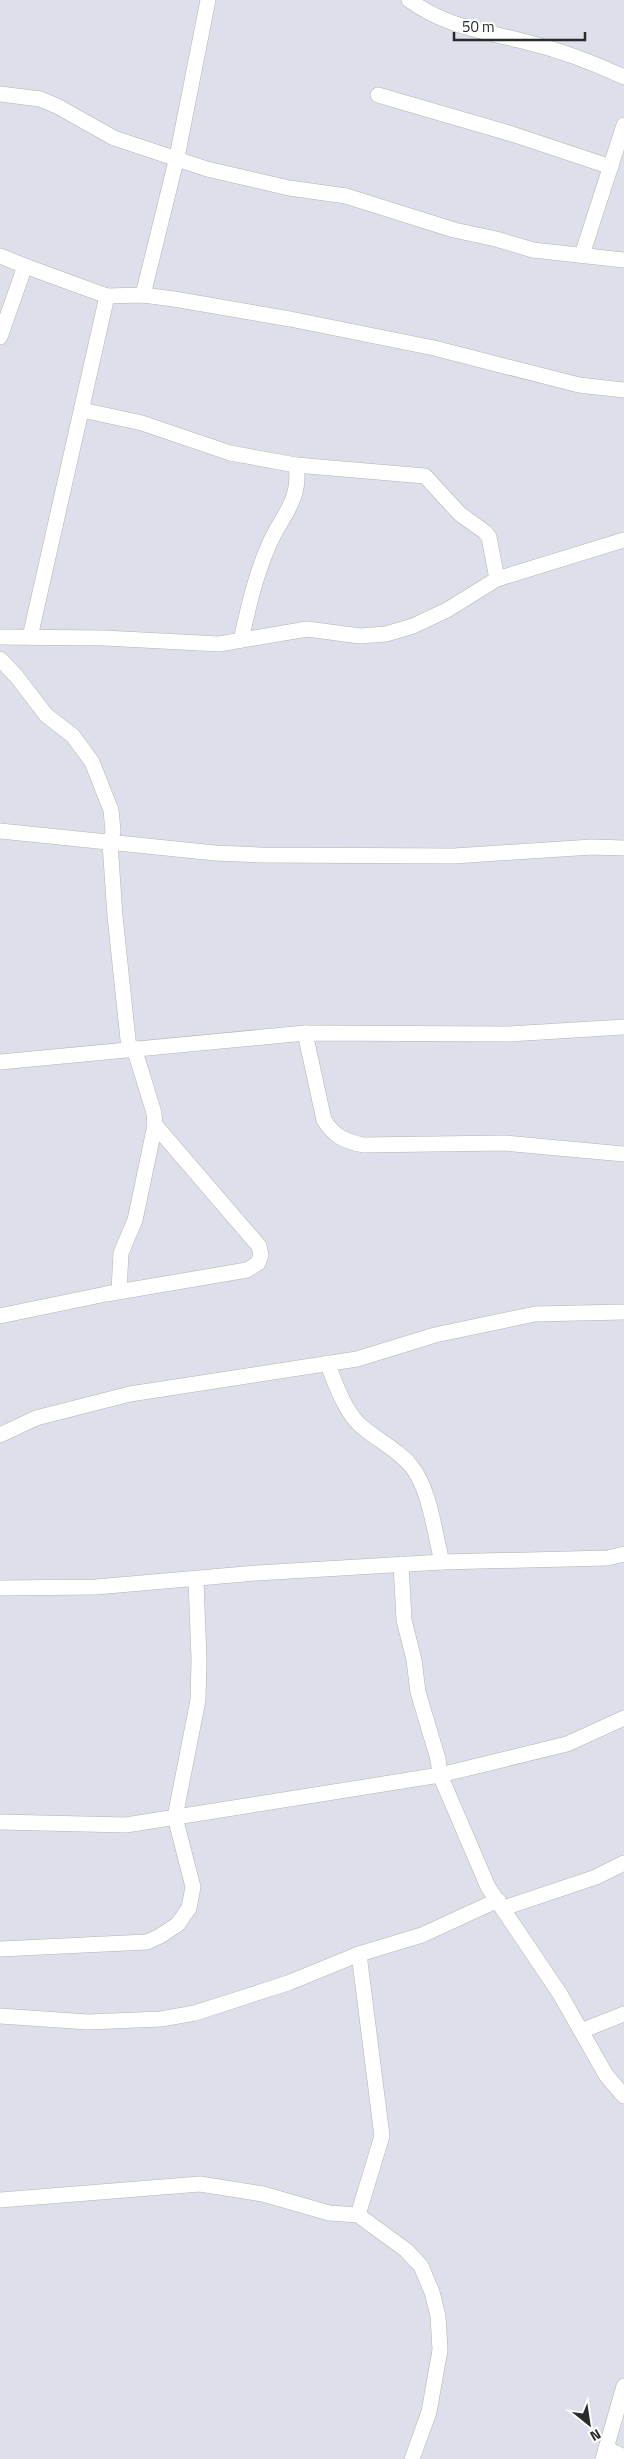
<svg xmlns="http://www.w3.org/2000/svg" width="624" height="2459" viewBox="0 0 624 2459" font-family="'Titillium Web',sans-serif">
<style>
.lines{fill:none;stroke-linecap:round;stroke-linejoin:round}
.street-casing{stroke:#b4b5aa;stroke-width:16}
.street{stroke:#fff;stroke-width:15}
</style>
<rect width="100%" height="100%" fill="#dddfea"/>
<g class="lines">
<g class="street-casing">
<g id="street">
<path d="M409,0C448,28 485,31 530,43C563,51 594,63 624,77"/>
<path d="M0,94L40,99L57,106L114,138L207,169L289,188L346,196L454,230L496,239L533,250L624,260"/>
<path d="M378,95L512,134L611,167"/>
<path d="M582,255L624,125"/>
<path d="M0,256L25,266"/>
<path d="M143,295L177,157L208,0"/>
<path d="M0,337L25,266L107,296L143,295L174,299L290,319L434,348L579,385L624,390"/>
<path d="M82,410L142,423L230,453L296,465L425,476L460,514L485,532L489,537L497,579"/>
<path d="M0,637L104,638L219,644L307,629L360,636L386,634L413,626L447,610L497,579L624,540"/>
<path d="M30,637L107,296"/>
<path d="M241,640C248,609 255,577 268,547C280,517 302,501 296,465"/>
<path d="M0,659L17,677L46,715L73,736L92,762L111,810L113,831L110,843L115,916L129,1049"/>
<path d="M0,831L215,853L260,855L454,856L592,847L624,848"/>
<path d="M305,1033L324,1120C334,1136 344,1141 363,1145L504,1143L624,1154"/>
<path d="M0,1062L305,1033L509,1034L624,1027"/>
<path d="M119,1291L121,1253L135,1220L155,1125L154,1113L134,1048"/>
<path d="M0,1316L106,1294L247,1270L258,1263L261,1255L259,1246L155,1125"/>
<path d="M327,1363C336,1384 343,1408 359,1424C376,1440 398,1449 412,1467C430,1490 435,1535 442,1562"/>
<path d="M0,1435L36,1418L130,1394L357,1359L435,1335L535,1314L624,1312"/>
<path d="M401,1564L404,1620L414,1660L418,1692L438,1759L440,1775L488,1887L560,1994L606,2075L624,2096"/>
<path d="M0,1588L96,1587L257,1573L442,1562L608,1558L624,1554"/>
<path d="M0,1822L126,1825L440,1775L567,1744L624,1718"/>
<path d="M504,1908L596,1877L624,1863"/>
<path d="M0,1949L147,1942L160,1936L178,1924L189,1908L193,1887L175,1817L198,1700L199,1660L196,1579"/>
<path d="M0,2016L88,2022L161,2019L195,2013L288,1983L359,1954L422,1935L498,1900"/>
<path d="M581,2031L624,2014"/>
<path d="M0,2200L200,2184L263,2194L329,2213L358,2215L406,2250L421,2266L432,2292L438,2316L440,2350L429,2412L412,2459"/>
<path d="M358,2215L382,2136L359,1954"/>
<path d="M606,2448L624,2457"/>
<path d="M603,2459L624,2386"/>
</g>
</g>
<use href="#street" class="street"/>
</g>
<g transform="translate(589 2424) rotate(150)" stroke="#ffffff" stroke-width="4" paint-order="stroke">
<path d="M0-4L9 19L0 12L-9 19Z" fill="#2a2a2a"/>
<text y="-8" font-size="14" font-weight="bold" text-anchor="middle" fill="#2a2a2a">N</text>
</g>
<path d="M454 32v8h131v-8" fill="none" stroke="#2a2a2a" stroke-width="2.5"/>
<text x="462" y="32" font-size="15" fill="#2a2a2a" stroke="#ffffff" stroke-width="4" paint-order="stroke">50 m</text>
</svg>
